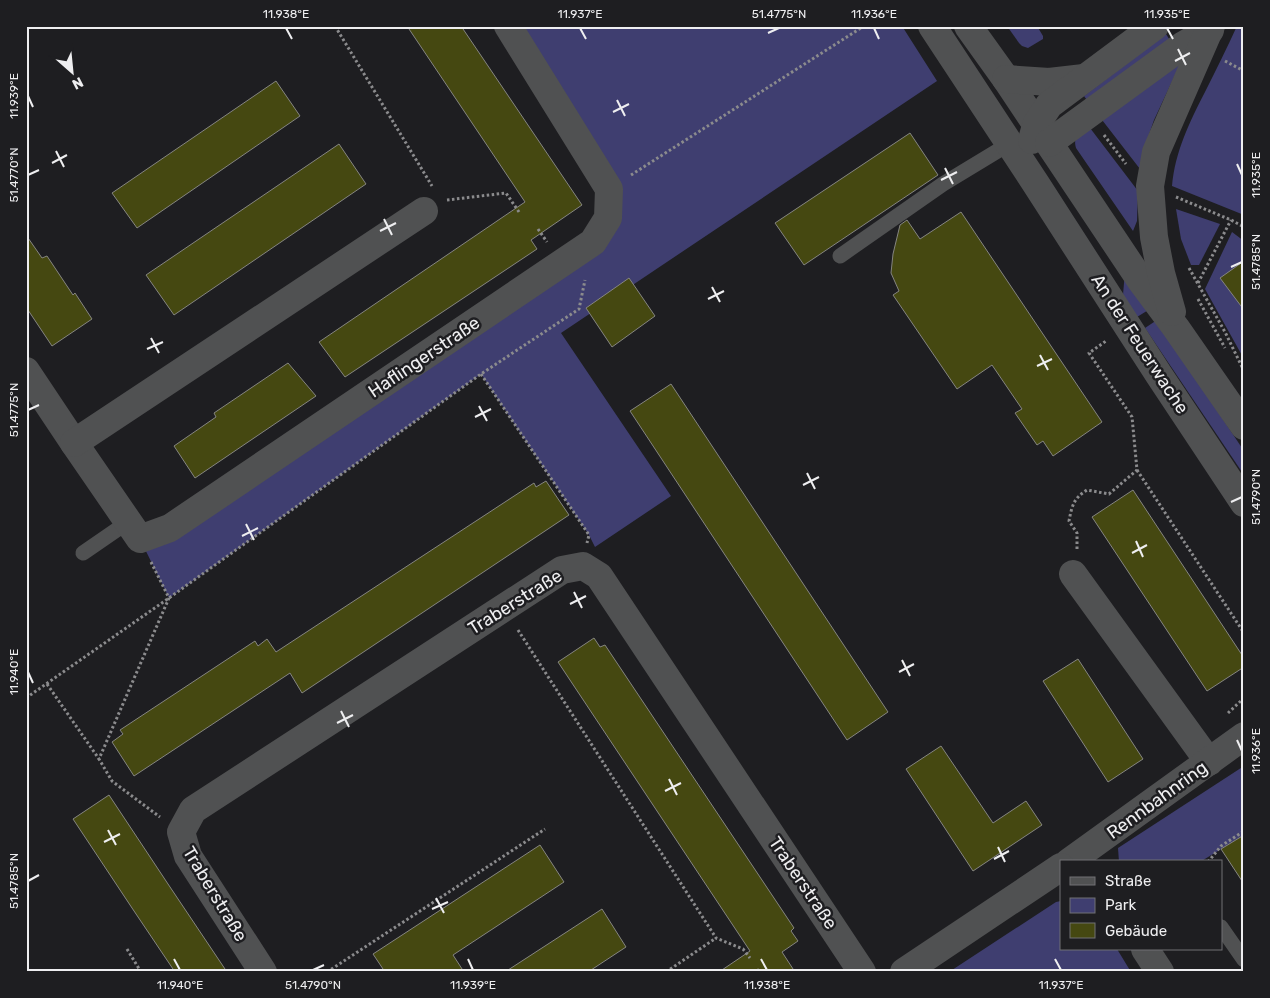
<svg xmlns="http://www.w3.org/2000/svg" width="1270" height="998" viewBox="0 0 1270 998" font-family="Rubik,sans-serif">
<style>
.green{fill:#3f3e70}
.building{fill:#454811;stroke:#858581}
.lines{fill:none;stroke-linecap:round;stroke-linejoin:round}
.path{stroke:#8b8b8d;stroke-width:3;stroke-dasharray:2.5 2.5;stroke-linecap:butt}
.service{stroke:#505152;stroke-width:15}
.minor{stroke:#505152;stroke-width:28}
.tertiary{stroke:#505152;stroke-width:28}
.ticks{fill:none;stroke:#eeeef0;stroke-width:2}
.labels{text-anchor:middle;stroke-width:5;stroke-linejoin:round;paint-order:stroke}
.street-label{font-size:18px;fill:#eeeef0;stroke:#1e1e21}
.neatline{fill:none;stroke:#eeeef0;stroke-width:2}
.ticks-label{font-size:12px;text-anchor:middle;fill:#eeeef0}
</style>
<rect width="100%" height="100%" fill="#1e1e21"/>
<g class="green">
<path d="M508,26H902L937,81L561,333L671,496L595,547L589,535L481,374L169,598L140,539L593,242L609,189Z"/>
<path d="M1007,26H1037L1043,36V39L1028,48L1022,46L1019,43Z"/>
<path d="M1237,26H1244V215L1172,186C1175,152 1189,123 1205,92C1216,70 1227,48 1237,26Z"/>
<path d="M1166,34L1171,42L1089,103L1084,96Z"/>
<path d="M1183,58L1154,120L1145,146L1140,169L1099,116Z"/>
<path d="M1087,124L1138,191L1137,221L1133,231L1076,148C1073,136 1079,133 1087,124Z"/>
<path d="M1176,209L1220,224L1199,265H1191L1181,239Z"/>
<path d="M1232,232L1244,241V261L1221,278L1244,310V359L1205,289Z"/>
<path d="M1125,271L1150,309L1137,317L1123,295Z"/>
<path d="M1157,320L1244,451V475L1145,328Z"/>
<path d="M1244,766V835L1200,862H1119L1118,848Z"/>
<path d="M1061,901V949H1117L1131,972H949L1056,902Z"/>
</g>
<g class="building">
<path d="M407,26H461L582,205L531,240L537,249L345,377L319,342L525,202Z"/>
<path d="M276,81L300,116L137,228L112,193Z"/>
<path d="M910,133L938,175L804,265L775,223Z"/>
<path d="M339,144L366,184L174,315L146,275Z"/>
<path d="M961,212L1102,422L1053,456L1043,441L1037,445L1015,413L1022,409L992,365L957,389L893,295L899,291L891,273L893,254L900,225L907,220L920,239Z"/>
<path d="M26,235L42,258L47,256L73,295L75,293L92,319L52,346L26,307Z"/>
<path d="M1244,261V310L1220,278Z"/>
<path d="M629,278L655,316L612,347L586,308Z"/>
<path d="M288,363L316,396L195,478L174,446L216,417L214,413Z"/>
<path d="M671,384L888,712L847,740L630,411Z"/>
<path d="M546,481L569,515L302,693L290,673L134,776L112,742L123,734L120,730L255,641L258,646L267,639L276,652L534,483L536,487Z"/>
<path d="M1133,490L1244,658V667L1207,691L1092,517Z"/>
<path d="M594,638L600,647L605,645L794,928L791,931L798,941L782,952L795,972H719L750,951L558,662Z"/>
<path d="M1078,659L1143,759L1108,782L1043,681Z"/>
<path d="M941,746L993,823L1026,801L1042,825L973,871L906,769Z"/>
<path d="M109,795L168,884L227,972H175L132,908L73,819Z"/>
<path d="M1244,835V884L1221,849Z"/>
<path d="M540,845L564,882L453,955L464,972H385L373,954Z"/>
<path d="M602,909L626,947L588,972H505Z"/>
</g>
<g class="lines">
<g class="path">
<path d="M335,26L432,186"/>
<path d="M1225,61L1244,71"/>
<path d="M1104,135L1126,164"/>
<path d="M631,175L864,26"/>
<path d="M1176,197L1231,220L1244,227"/>
<path d="M447,200L506,193L519,212"/>
<path d="M538,229L547,242"/>
<path d="M1189,268L1225,332L1244,371"/>
<path d="M1198,283L1231,220"/>
<path d="M1198,299L1225,348"/>
<path d="M481,374L589,535L587,543"/>
<path d="M1137,470L1244,633"/>
<path d="M1077,549V533L1069,521C1072,505 1074,498 1087,490L1109,494L1137,470L1132,417L1089,353L1106,341"/>
<path d="M151,562L169,598L99,759L112,781L160,817"/>
<path d="M518,630L716,938L743,949L750,958"/>
<path d="M47,684L99,759"/>
<path d="M26,698L169,598L481,374L579,309L585,280"/>
<path d="M1228,713L1244,698"/>
<path d="M1208,862L1221,846L1244,831"/>
<path d="M127,949L141,972"/>
<path d="M757,969L759,972"/>
<path d="M327,972L545,829"/>
<path d="M666,972L716,938"/>
</g>
<g class="service">
<path d="M840,256L943,184L1009,144"/>
<path d="M83,553L128,522"/>
<path d="M1221,927L1244,960"/>
</g>
<g class="minor">
<path d="M26,371L74,443L140,539L170,528L593,242L608,218L609,189L508,26"/>
<path d="M74,443L424,211"/>
<path d="M1073,574L1209,762"/>
<path d="M1069,862L1244,736"/>
<path d="M1145,949L1160,972"/>
<path d="M263,972L188,856L181,832L193,810L562,570L583,566L599,576L862,972"/>
<path d="M904,972L1061,867"/>
</g>
<g class="tertiary">
<path d="M932,26L1036,184L1159,375L1244,503"/>
<path d="M968,26L1006,79L1141,281L1176,328L1244,426"/>
<path d="M1006,79L1049,82L1084,78"/>
<path d="M1032,140L1036,125L1049,105L1155,26"/>
<path d="M1049,143L1182,46L1210,30"/>
<path d="M1172,312L1161,273L1154,237L1150,186L1156,152L1211,26"/>
</g>
</g>
<path class="ticks" d="M286,28L292,39M580,28L586,39M874,28L879,39M1167,28L1173,39M768,33L779,28M1178,49L1186,65M1175,61L1190,53M28,96L33,107M617,100L625,116M613,112L629,104M56,151L64,167M52,163L67,155M1237,164L1242,175M945,168L953,184M28,175L39,170M941,180L957,172M384,219L392,235M380,231L396,223M1231,267L1242,262M712,287L720,302M708,299L724,291M151,338L159,353M147,349L163,342M1040,355L1048,370M1037,366L1052,359M479,406L487,421M28,410L39,405M475,417L491,409M807,473L815,489M803,485L819,477M1231,502L1242,497M246,524L254,540M242,536L258,528M1136,541L1143,557M1132,553L1147,545M574,592L582,608M570,604L586,596M902,660L910,676M28,672L33,683M899,672L914,664M341,711L349,727M337,723L353,715M1237,740L1242,751M669,779L677,795M665,791L681,783M108,830L116,845M104,842L120,834M998,847L1005,862M994,859L1009,851M28,881L39,875M436,898L444,913M432,909L448,902M174,959L180,970M468,959L473,970M761,959L767,970M1055,959L1061,970M313,970L324,965"/>
<g class="labels">
<g class="street-label">
<text transform="translate(1140 344) rotate(57)" y="6">An der Feuerwache</text>
<text transform="translate(424 357) rotate(-34)" y="6">Haflingerstraße</text>
<text transform="translate(515 602) rotate(-32)" y="6">Traberstraße</text>
<text transform="translate(1157 800) rotate(-36)" y="6">Rennbahnring</text>
<text transform="translate(803 883) rotate(56)" y="6">Traberstraße</text>
<text transform="translate(215 894) rotate(59)" y="6">Traberstraße</text>
</g>
</g>
<rect width="1270" height="998" fill="none" stroke="#1e1e21" stroke-width="55"/>
<rect x="1060" y="860" width="162" height="90" fill="#1e1e21" stroke="#717174"/>
<rect x="1070" y="877" width="25" height="8" fill="#505152" stroke="#717174"/>
<text x="1105" y="886" font-size="15" fill="#eeeef0">Straße</text>
<rect x="1070" y="898" width="25" height="15" fill="#3f3e70" stroke="#717174"/>
<text x="1105" y="910" font-size="15" fill="#eeeef0">Park</text>
<rect x="1070" y="923" width="25" height="15" fill="#454811" stroke="#717174"/>
<text x="1105" y="936" font-size="15" fill="#eeeef0">Gebäude</text>
<g transform="translate(72 72) rotate(153)" stroke="#1e1e21" stroke-width="4" paint-order="stroke">
<path d="M0-4L9 19L0 12L-9 19Z" fill="#eeeef0"/>
<text y="-8" font-size="14" font-weight="bold" text-anchor="middle" fill="#eeeef0">N</text>
</g>
<rect x="28" y="28" width="1214" height="942" class="neatline"/>
<g class="ticks-label">
<text x="286" y="18">11.938°E</text>
<text x="580" y="18">11.937°E</text>
<text x="779" y="18">51.4775°N</text>
<text x="874" y="18">11.936°E</text>
<text x="1167" y="18">11.935°E</text>
<text transform="translate(14 96) rotate(-90)" y="4">11.939°E</text>
<text transform="translate(1256 175) rotate(-90)" y="4">11.935°E</text>
<text transform="translate(14 175) rotate(-90)" y="4">51.4770°N</text>
<text transform="translate(1256 262) rotate(-90)" y="4">51.4785°N</text>
<text transform="translate(14 410) rotate(-90)" y="4">51.4775°N</text>
<text transform="translate(1256 497) rotate(-90)" y="4">51.4790°N</text>
<text transform="translate(14 672) rotate(-90)" y="4">11.940°E</text>
<text transform="translate(1256 751) rotate(-90)" y="4">11.936°E</text>
<text transform="translate(14 881) rotate(-90)" y="4">51.4785°N</text>
<text x="180" y="989">11.940°E</text>
<text x="313" y="989">51.4790°N</text>
<text x="473" y="989">11.939°E</text>
<text x="767" y="989">11.938°E</text>
<text x="1061" y="989">11.937°E</text>
</g>
</svg>
